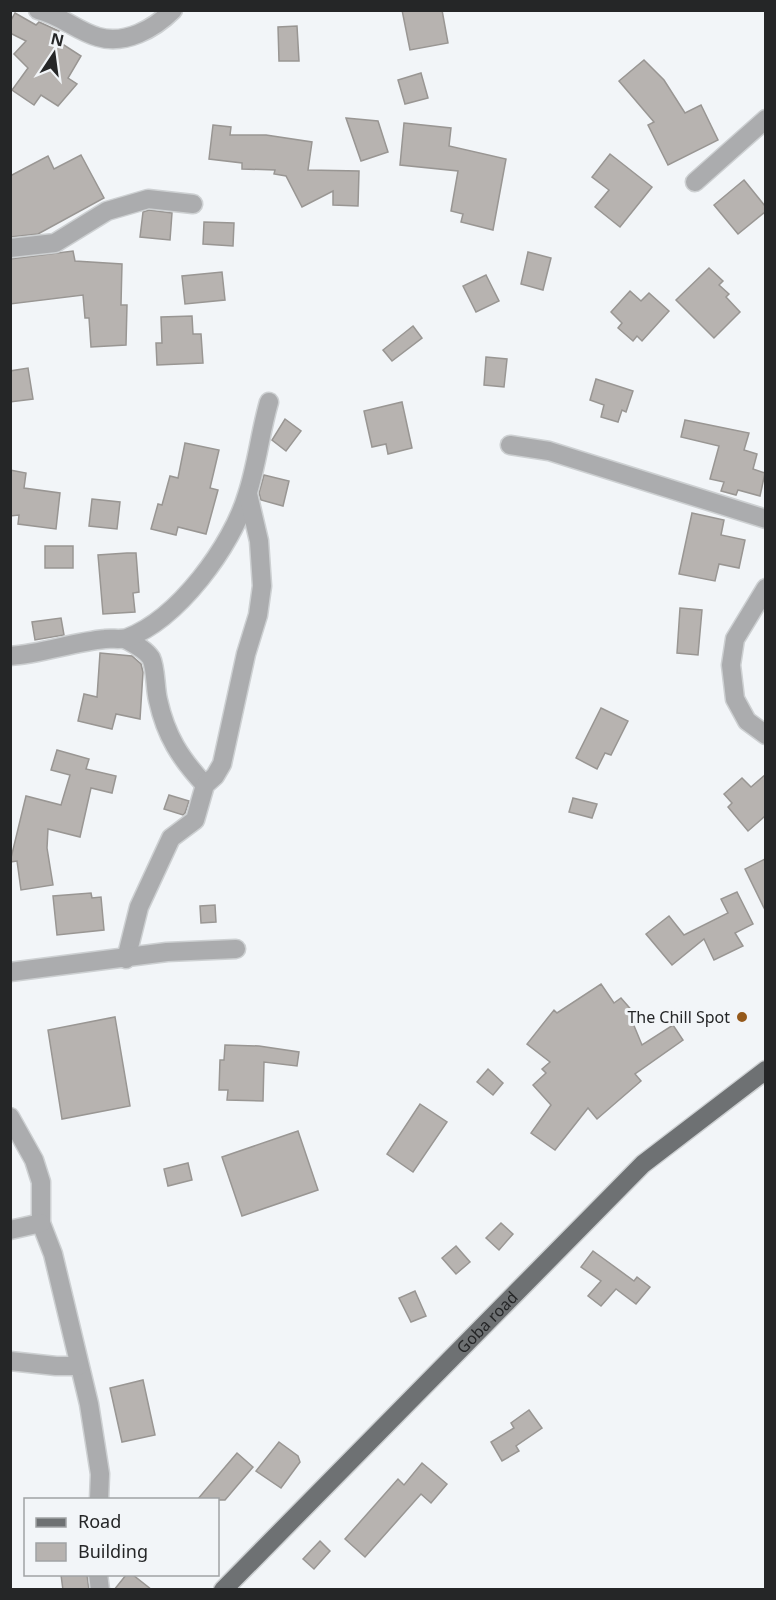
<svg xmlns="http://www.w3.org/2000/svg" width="776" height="1600" viewBox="0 0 776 1600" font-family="'Noto Sans',sans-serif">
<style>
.building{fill:#b7b3b0;stroke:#999693;stroke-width:1.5}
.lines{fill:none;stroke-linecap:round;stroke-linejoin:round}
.minor-casing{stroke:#cdd0d2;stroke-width:21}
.major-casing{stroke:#cdd0d2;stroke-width:21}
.minor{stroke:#abacae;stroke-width:18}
.major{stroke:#6e7173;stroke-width:18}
.poi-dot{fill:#95591b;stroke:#f2f5f8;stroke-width:2}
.labels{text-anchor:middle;stroke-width:6;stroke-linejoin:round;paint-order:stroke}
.poi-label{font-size:16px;fill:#252627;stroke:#f2f5f8;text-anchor:end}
.street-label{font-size:16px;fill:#252627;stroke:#f2f5f8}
</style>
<rect width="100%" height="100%" fill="#f2f5f8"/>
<g class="building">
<path d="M402,10H442L448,43L410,50Z"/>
<path d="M15,13L36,25L39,22L59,31L53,38L81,56L68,78L77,84L58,106L41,95L34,105L12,90L28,68L14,54L26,41L10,33V22Z"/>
<path d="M297,26L299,61H279L278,27Z"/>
<path d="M644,60L664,80L685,113L701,105L718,140L668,165L648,125L654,122L619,81Z"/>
<path d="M421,73L428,98L405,104L398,80Z"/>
<path d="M346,118L378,121L388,152L361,161Z"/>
<path d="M404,123L451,128L449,146L506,159L493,230L461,222L463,214L451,211L458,171L400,165Z"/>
<path d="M213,125L231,127L230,135H266L312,142L308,170L359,171L358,206L333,205V191L302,207L286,176L274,174L275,170L242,169V163L209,159Z"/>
<path d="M610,154L652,187L620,227L595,207L609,190L592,177Z"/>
<path d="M81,155L104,198L38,234L10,237V176L48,156L54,169Z"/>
<path d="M744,180L765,206V212L738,234L714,205Z"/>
<path d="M149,210L172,213L170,240L140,237L143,212Z"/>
<path d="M204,222L234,223L233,246L203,244Z"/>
<path d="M73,251L75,261L122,264L121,305H127L126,345L91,347L89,318H85L83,295L10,304V259Z"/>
<path d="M528,252L551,258L543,290L521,284Z"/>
<path d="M709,268L723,281L719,285L729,294L726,297L740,312L714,338L676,300Z"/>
<path d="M222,272L225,300L185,304L182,276Z"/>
<path d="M486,275L499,301L476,312L463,286Z"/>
<path d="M630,291L641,301L649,293L669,311L642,341L637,336L633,341L618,328L622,323L611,312Z"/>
<path d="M192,316L193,334H201L203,363L157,365L156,343H162L161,317Z"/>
<path d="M413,326L422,338L392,361L383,350Z"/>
<path d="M486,357L507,359L504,387L484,385Z"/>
<path d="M28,368L33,399L10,402V371Z"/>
<path d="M596,379L633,391L626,412L622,410L618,422L601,417L604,405L590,400Z"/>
<path d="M402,402L412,448L388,454L386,444L372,447L364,411Z"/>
<path d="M285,419L301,431L286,451L272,440Z"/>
<path d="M685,420L749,433L744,450L757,454L753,469L765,473L760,496L738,490L736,495L721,491L724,482L710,479L719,446L681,437Z"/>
<path d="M185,443L219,450L210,488L218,490L206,534L178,527L176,535L151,529L158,504L162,505L170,476L178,478Z"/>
<path d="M10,470L26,473L24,488L60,493L56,529L18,524L19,515L10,516Z"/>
<path d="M264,475L289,481L283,506L261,500L259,493Z"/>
<path d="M92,499L120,502L117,529L89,526Z"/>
<path d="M692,513L724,520L721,535L745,540L739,568L719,564L715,581L679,574Z"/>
<rect x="45" y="546" width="28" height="22"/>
<path d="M127,553H136L139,592L133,593L135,612L103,614L98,555Z"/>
<path d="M680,608L702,610L698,655L677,653Z"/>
<path d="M61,618L64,635L35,640L32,622Z"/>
<path d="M100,653L132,656L141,664L143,672L140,719L116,714L112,729L78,721L84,694L97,697Z"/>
<path d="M601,708L628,721L611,755L605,753L597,769L576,758Z"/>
<path d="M57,750L89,759L86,769L116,776L112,793L91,788L80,837L48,829L47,848L53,885L21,890L17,861L10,862L26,796L61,805L70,775L51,770Z"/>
<path d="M765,775V816L748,831L728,807L732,803L724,794L742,778L751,787Z"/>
<path d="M169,795L189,801L185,813L183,815L164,809Z"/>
<path d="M573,798L597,804L592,818L569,812Z"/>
<path d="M765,859V910L745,869Z"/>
<path d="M737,892L753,924L735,933L743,946L714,960L704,939L672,965L646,934L669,916L684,935L728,913L721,899Z"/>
<path d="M91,893L92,898L101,897L104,930L57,935L53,896Z"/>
<path d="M215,905L216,922L201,923L200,906Z"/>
<path d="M601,984L614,1003L621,998L634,1013L630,1016L642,1045L673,1025L683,1040L635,1074L641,1081L597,1119L588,1108L555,1150L531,1133L551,1105L533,1085L546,1073L542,1069L550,1062L527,1044L554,1010L557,1013Z"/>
<path d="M115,1017L130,1106L62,1119L48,1030Z"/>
<path d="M225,1045L259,1046L299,1052L297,1066L264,1062L263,1101L227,1100L228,1090H219L220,1060H224Z"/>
<path d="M488,1069L503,1083L493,1095L477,1082Z"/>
<path d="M420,1104L447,1122L413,1172L387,1154Z"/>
<path d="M298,1131L318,1190L242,1216L222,1157Z"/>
<path d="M188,1163L192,1180L168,1186L164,1169Z"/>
<path d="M501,1223L513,1234L499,1250L486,1238Z"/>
<path d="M456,1246L470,1262L456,1274L442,1258Z"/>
<path d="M593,1251L634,1281L637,1277L650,1287L636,1304L616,1289L601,1306L588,1296L601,1281L581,1267Z"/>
<path d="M415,1291L426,1316L411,1322L399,1298Z"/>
<path d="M143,1380L155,1435L122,1442L110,1388Z"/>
<path d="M529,1410L542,1428L516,1446L519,1451L502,1461L491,1442L514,1428L511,1423Z"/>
<path d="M279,1442L298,1456L300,1462L281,1488L256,1471Z"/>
<path d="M237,1453L253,1467L225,1500H197Z"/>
<path d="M422,1463L447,1484L431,1503L421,1494L365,1557L345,1539L398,1479L404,1485Z"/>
<path d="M320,1541L330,1551L314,1569L303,1559Z"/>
<path d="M61,1575H87L89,1590H63Z"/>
<path d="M126,1575H133L152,1590H114Z"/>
</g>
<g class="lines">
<g class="minor-casing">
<g id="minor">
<path d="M38,10C60,15 77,31 98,37C125,45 154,29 173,10"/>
<path d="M695,182L766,119"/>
<path d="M10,248L55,243L107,211L148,199L193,204"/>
<path d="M510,445L549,451L766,519"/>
<path d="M766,588L735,639L731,665L735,699L747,721L766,735"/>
<path d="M125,639C134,644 145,649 151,658C156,668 155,688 158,700C166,736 180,758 205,785"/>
<path d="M10,656C42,654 73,642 105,639C112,638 120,640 127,638C178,619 232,546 247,495C257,465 260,433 269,402"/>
<path d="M126,959L139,907L171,838L195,820L205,785L215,776L222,764L246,654L258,615L262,586L259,541L248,494"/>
<path d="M10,972L167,952L236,949"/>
<path d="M10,1117L34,1160L41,1182V1223L53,1254L89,1404L100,1474L99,1500"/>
<path d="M10,1230L41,1223"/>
<path d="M10,1361L56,1366H79"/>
<path d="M98,1574L100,1590"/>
</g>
</g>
<g class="major-casing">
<g id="major">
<path id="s1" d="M223,1590L643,1164L766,1070"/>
</g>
</g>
<use href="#minor" class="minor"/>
<use href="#major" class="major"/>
</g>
<circle class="poi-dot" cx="742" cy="1017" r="6"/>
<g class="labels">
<g class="poi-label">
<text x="730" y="1023">The Chill Spot</text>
</g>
<g class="street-label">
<text dy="6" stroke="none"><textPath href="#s1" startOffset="376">Goba road</textPath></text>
</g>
</g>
<rect width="776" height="1600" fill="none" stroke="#252627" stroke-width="24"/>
<rect x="24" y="1498" width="195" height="78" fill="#f2f5f8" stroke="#a0a2a4" stroke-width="1.5"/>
<rect x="36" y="1518" width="30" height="9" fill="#6e7173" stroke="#a0a2a4" stroke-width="1.5"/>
<text x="78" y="1528" font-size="18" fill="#252627">Road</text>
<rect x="36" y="1543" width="30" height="18" fill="#b7b3b0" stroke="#a0a2a4" stroke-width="1.5"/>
<text x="78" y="1558" font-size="18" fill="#252627">Building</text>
<g transform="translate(54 54) rotate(13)" stroke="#f2f5f8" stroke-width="4.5" paint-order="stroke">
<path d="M0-4.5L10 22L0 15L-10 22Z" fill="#252627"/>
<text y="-9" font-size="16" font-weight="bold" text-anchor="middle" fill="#252627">N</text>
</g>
</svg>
